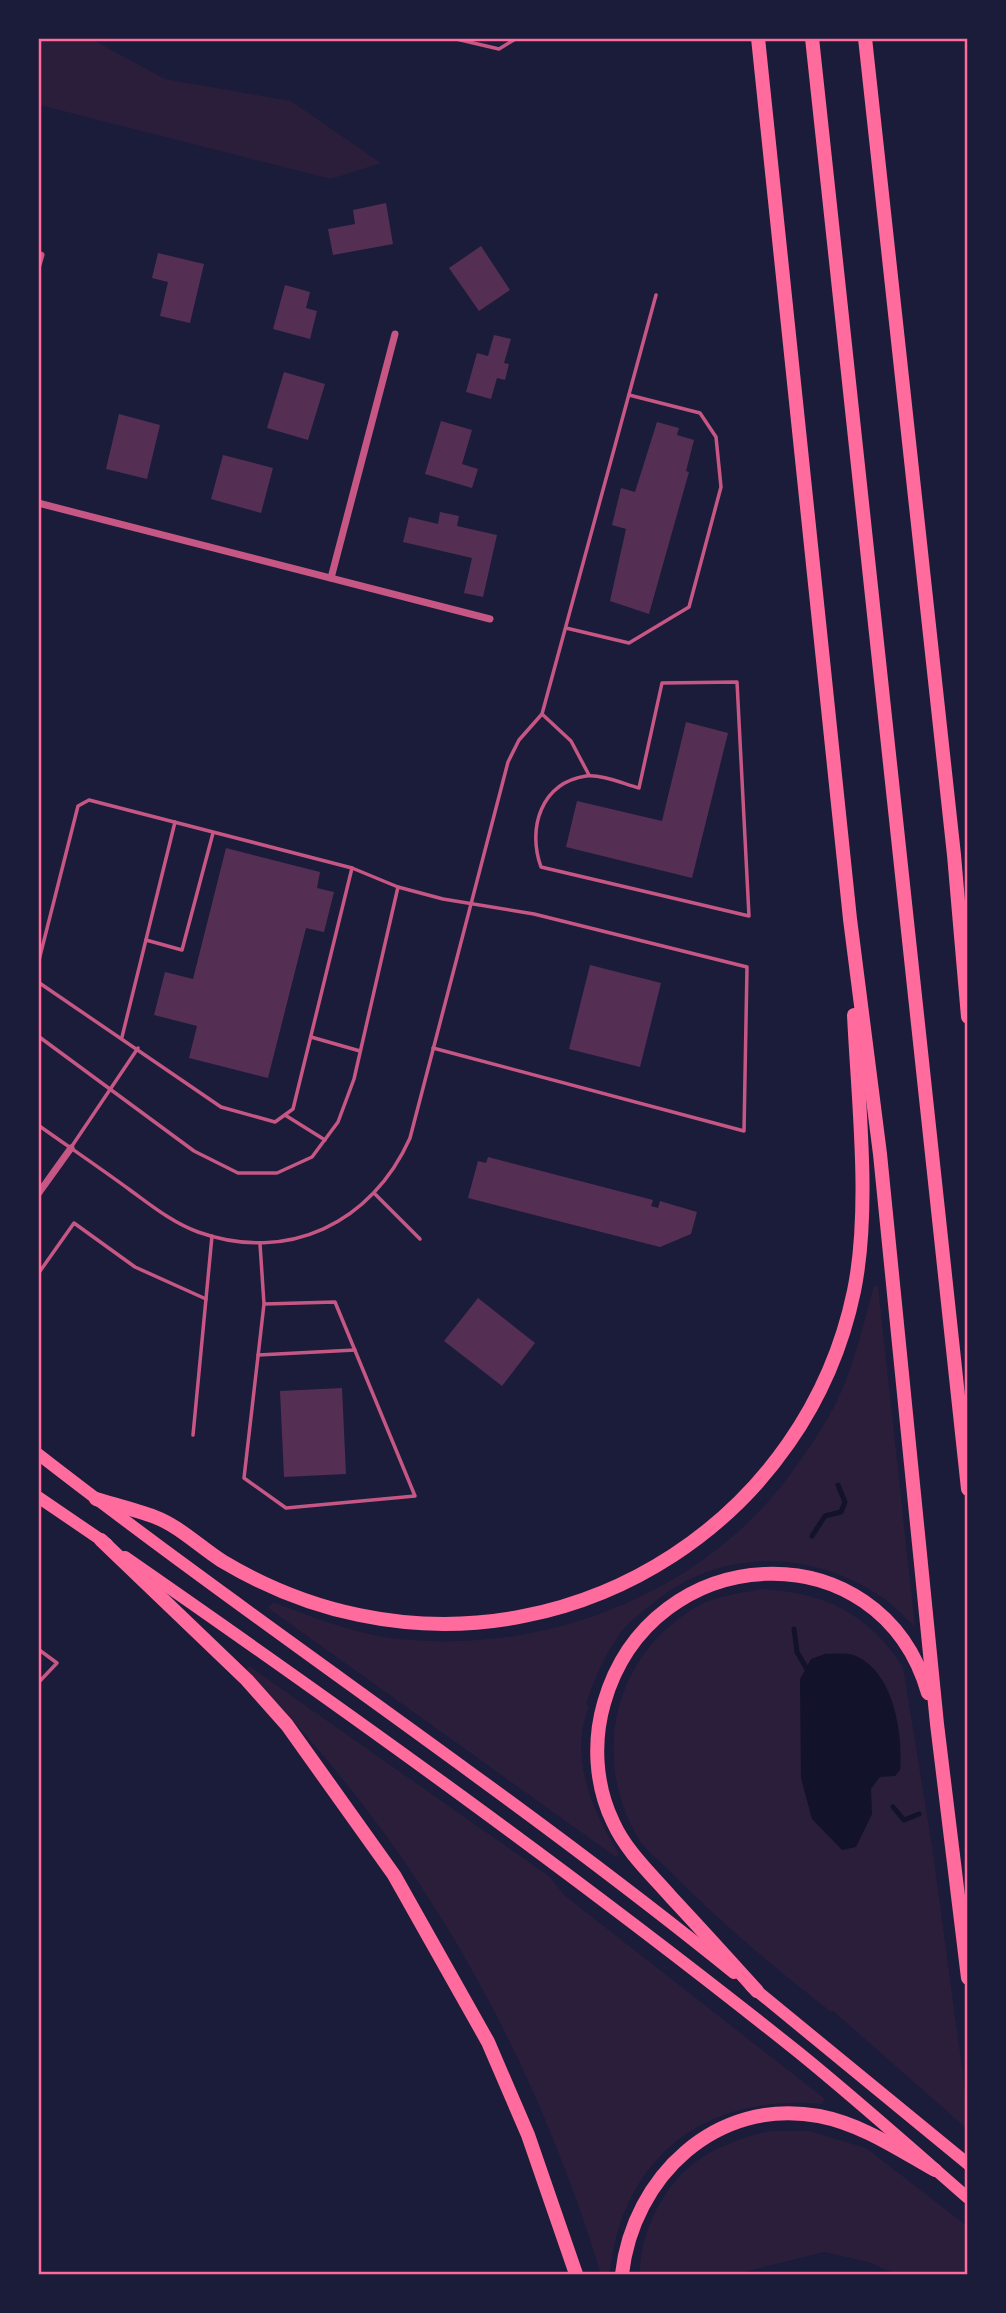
<svg xmlns="http://www.w3.org/2000/svg" width="1006" height="2313" viewBox="0 0 1006 2313" font-family="Commissioner,sans-serif">
<style>
.green{fill:#2a1e3b}
.water{fill:#12122b}
.lines{fill:none;stroke-linecap:round;stroke-linejoin:round}
.stream{stroke:#12122b;stroke-width:5}
.building{fill:#542f53}
.service{stroke:#c65784;stroke-width:3.5}
.minor{stroke:#c65784;stroke-width:7}
.primary{stroke:#ff6b9d;stroke-width:12}
.motorway{stroke:#ff6b9d;stroke-width:14}
.neatline{fill:none;stroke:#ff6b9d;stroke-width:2.5}
</style>
<rect width="100%" height="100%" fill="#1b1b3a"/>
<g class="green">
<path d="M38,39H91L165,79L291,101L381,163L331,179L39,105Z"/>
<path d="M874,1286H878L915,1627C905,1618 895,1606 883,1598C812,1549 720,1547 652,1604C642,1612 629,1622 621,1632C605,1654 595,1678 586,1704L589,1707C568,1755 593,1813 619,1854L616,1857L268,1608L273,1602C307,1615 342,1629 378,1636C498,1656 633,1620 726,1542C768,1508 802,1462 829,1416C852,1377 862,1328 874,1286Z"/>
<path d="M762,1589C827,1593 867,1613 903,1667L932,1846L967,2105V2142L966,2128L833,2011L831,2012C775,1969 720,1922 671,1872C659,1860 642,1848 635,1833C591,1751 616,1654 696,1607C715,1596 741,1593 762,1589Z"/>
<path d="M249,1666L550,1877L564,1895L825,2099L822,2104C730,2095 649,2134 619,2227C614,2242 612,2259 609,2274H601C530,2043 417,1844 246,1671Z"/>
<path d="M771,2131H809L866,2148L967,2226V2274H896L868,2262L824,2252L736,2274H640C639,2238 660,2192 688,2168C711,2148 742,2137 771,2131Z"/>
</g>
<path class="water" d="M825,1654C834,1654 849,1652 858,1657C894,1675 903,1733 900,1770L895,1776L880,1777L871,1789L872,1814L856,1847L842,1850L812,1819L801,1778L800,1679L811,1659Z"/>
<g class="lines">
<g class="stream">
<path d="M812,1536L825,1516L841,1512L845,1502L838,1485"/>
<path d="M794,1629L797,1652L808,1671"/>
<path d="M893,1807L904,1820L919,1814"/>
</g>
</g>
<g class="building">
<path d="M386,203L393,244L333,255L328,229L355,224L353,210Z"/>
<path d="M481,246L510,290L479,311L449,268Z"/>
<path d="M158,253L204,264L190,323L160,316L168,282L152,278Z"/>
<path d="M285,285L310,292L306,308L317,311L310,339L273,329Z"/>
<path d="M494,335L511,339L504,363L509,364L505,380L497,378L491,399L466,392L477,353L488,356Z"/>
<path d="M284,372L325,384L308,440L267,428Z"/>
<path d="M119,414L160,425L147,479L106,469Z"/>
<path d="M441,421L472,430L462,464L478,469L472,488L425,474Z"/>
<path d="M657,422L679,428L677,435L694,440L686,471L689,472L649,614L610,601L626,529L612,525L621,488L635,492Z"/>
<path d="M223,455L273,468L261,513L211,499Z"/>
<path d="M440,512L459,516L457,526L497,535L483,597L464,593L472,558L403,542L409,517L438,524Z"/>
<path d="M686,722L728,733L692,878L566,847L577,801L662,821Z"/>
<path d="M226,848L320,872L317,888L334,892L324,932L306,928L268,1078L189,1058L197,1026L154,1015L165,972L193,979Z"/>
<path d="M590,965L661,983L640,1067L569,1049Z"/>
<path d="M488,1157L653,1200L651,1206L658,1208L660,1201L697,1212L691,1234L660,1247L468,1198L478,1161L486,1163Z"/>
<path d="M478,1298L535,1343L502,1386L444,1341Z"/>
<path d="M342,1388L346,1474L284,1477L280,1391Z"/>
</g>
<g class="lines">
<g class="service">
<path d="M452,38L499,49L517,38"/>
<path d="M566,628L629,643L689,607L721,487L716,437L700,413L629,395"/>
<path d="M737,682L749,916L541,867C527,828 541,783 586,776C601,774 624,784 639,788L662,683Z"/>
<path d="M542,714L571,741L589,775"/>
<path d="M146,940L182,950L213,833"/>
<path d="M38,964L78,806L89,800L352,868L398,887L443,899L534,914L747,967L744,1131L433,1048"/>
<path d="M38,982L221,1107L275,1122L293,1109L352,868"/>
<path d="M38,1036L194,1151L238,1173H277L312,1157L338,1122L354,1079L398,887"/>
<path d="M122,1037L175,822"/>
<path d="M311,1037L360,1051"/>
<path d="M285,1115L325,1140"/>
<path d="M38,1125C69,1147 100,1168 130,1190C152,1206 173,1223 198,1232C288,1264 372,1223 410,1138L508,762L519,740L542,714L656,295"/>
<path d="M72,1146L138,1048"/>
<path d="M374,1193L420,1239"/>
<path d="M260,1244L264,1304L244,1478L286,1508L415,1496L335,1302L264,1304"/>
<path d="M38,1274L74,1223L135,1267L206,1299"/>
<path d="M258,1355L355,1350"/>
<path d="M193,1435L212,1236"/>
<path d="M38,1649L57,1663L38,1683"/>
</g>
<g class="minor">
<path d="M38,265L41,255"/>
<path d="M38,503L490,619"/>
<path d="M331,578L395,334"/>
<path d="M38,1194L71,1148"/>
</g>
<g class="primary">
<path d="M38,1454C267,1632 509,1791 734,1973"/>
<path d="M38,1497L107,1544"/>
<path d="M125,1557C354,1716 580,1878 798,2052C856,2099 912,2149 968,2198"/>
<path d="M751,1986L968,2164"/>
</g>
<g class="motorway">
<path d="M758,38L850,919L880,1154L937,1724L968,1978"/>
<path d="M812,38L968,1489"/>
<path d="M865,38L954,855L968,1017"/>
<path d="M96,1499C116,1505 136,1510 155,1517C179,1526 200,1547 222,1561C264,1586 310,1605 359,1615C583,1662 807,1517 854,1291C871,1208 858,1100 854,1015"/>
<path d="M101,1540L247,1680L287,1725L394,1875L488,2042L528,2135L576,2274"/>
<path d="M757,1991C729,1960 700,1928 671,1897C650,1873 626,1851 613,1822C595,1785 593,1741 604,1703C651,1538 880,1527 928,1693"/>
<path d="M622,2274C633,2177 716,2097 819,2116C861,2124 898,2149 935,2170"/>
</g>
</g>
<rect width="1006" height="2313" fill="none" stroke="#1b1b3a" stroke-width="80"/>
<rect x="40" y="40" width="926" height="2233" class="neatline"/>
</svg>
